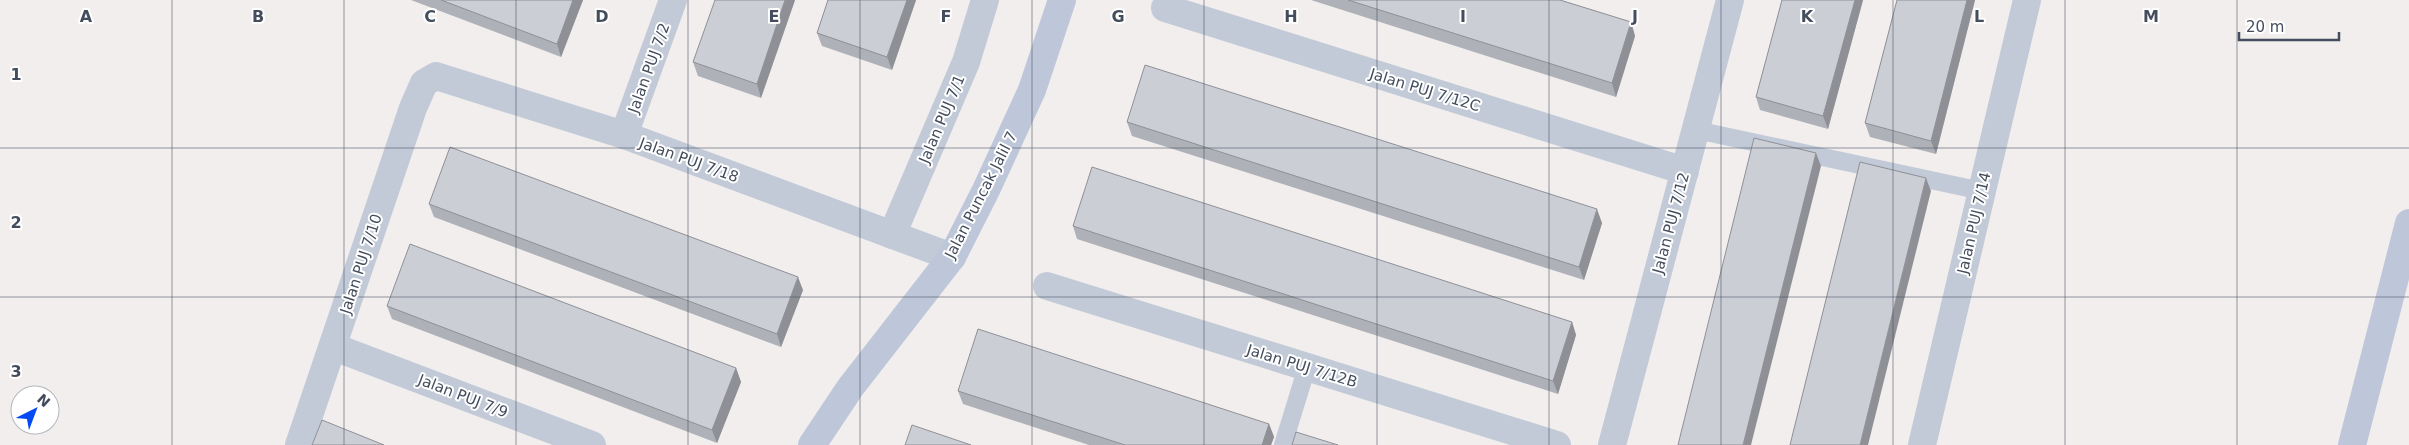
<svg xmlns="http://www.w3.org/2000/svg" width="2409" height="445" viewBox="0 0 2409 445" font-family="'DejaVu Sans',sans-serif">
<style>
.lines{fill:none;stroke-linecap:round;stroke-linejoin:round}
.lane{stroke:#c2cad7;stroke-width:18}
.street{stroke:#c2cad7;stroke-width:28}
.secondary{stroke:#bec7d9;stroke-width:28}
.wall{fill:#afb1b8}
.shaded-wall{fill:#8f9096}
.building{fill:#ccced6;stroke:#8f9096}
.grid{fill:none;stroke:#444d5d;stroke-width:1;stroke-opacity:0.55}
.labels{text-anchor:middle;stroke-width:4;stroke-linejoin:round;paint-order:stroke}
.street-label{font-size:15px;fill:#444d5d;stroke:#fff}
.grid-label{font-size:16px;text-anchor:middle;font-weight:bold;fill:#444d5d;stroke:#fff;stroke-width:4;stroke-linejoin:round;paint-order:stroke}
</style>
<rect width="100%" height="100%" fill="#f1eeed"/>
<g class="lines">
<g class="lane">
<path d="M1696,130L1982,191"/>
<path d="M1283,445L1307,367"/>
</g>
<g class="street">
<path d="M1165,8L1685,171"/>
<path d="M624,135L673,0"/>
<path d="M892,235L966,62L985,0"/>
<path d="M1047,286L1557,445"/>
<path d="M334,347L592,445"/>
<path d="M299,445L413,108L424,83L436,76L624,135L952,257"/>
<path d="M1612,445L1730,0"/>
<path d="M1922,445L2027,0"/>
</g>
<g class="secondary">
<path d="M812,445L850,388L952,257L986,190L1032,90L1062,0"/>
<path d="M2352,445L2409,223"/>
</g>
</g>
<g class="wall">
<path d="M411,0H583L561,57Z"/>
<path d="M795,0L761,98L698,76L693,62Z"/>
<path d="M828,0H916L892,70L822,46L817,33Z"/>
<path d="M1311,0H1560L1631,22L1635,36L1616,97Z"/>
<path d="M1782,0H1863L1828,129L1760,110L1756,97Z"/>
<path d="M1897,0H1975L1936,154L1870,137L1865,123Z"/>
<path d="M1127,122L1602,223L1584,280L1132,136Z"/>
<path d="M429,204L803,290L781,347L434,217Z"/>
<path d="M1073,226L1572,322L1576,335L1558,394L1077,239Z"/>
<path d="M387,306L736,368L741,382L717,443L392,319Z"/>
<path d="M958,391L1269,424L1274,437L1271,445H1089L963,404Z"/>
</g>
<g class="shaded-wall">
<path d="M573,0H583L561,57L557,44Z"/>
<path d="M785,0H795L761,98L757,84Z"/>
<path d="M907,0H916L892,70L887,57Z"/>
<path d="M1855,0H1863L1828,129L1823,116Z"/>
<path d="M1967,0H1975L1936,154L1931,141Z"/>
<path d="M1631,22L1635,36L1616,97L1612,83Z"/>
<path d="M1816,153L1821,166L1751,445H1743Z"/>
<path d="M1926,178L1931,191L1868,445H1860Z"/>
<path d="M1597,209L1602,223L1584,280L1579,267Z"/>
<path d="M798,277L803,290L781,347L777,334Z"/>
<path d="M1572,322L1576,335L1558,394L1553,381Z"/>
<path d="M736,368L741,382L717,443L712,430Z"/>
<path d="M1269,424L1274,437L1271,445H1262Z"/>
</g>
<g class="building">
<path d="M441,0H573L557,44Z"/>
<path d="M715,0H785L757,84L693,62Z"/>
<path d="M828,0H907L887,57L817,33Z"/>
<path d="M1348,0H1560L1631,22L1612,83Z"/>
<path d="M1782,0H1855L1823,116L1756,97Z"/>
<path d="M1897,0H1967L1931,141L1865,123Z"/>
<path d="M1145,65L1597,209L1579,267L1127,122Z"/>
<path d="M1754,138L1816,153L1743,445H1678Z"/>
<path d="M450,147L798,277L777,334L429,204Z"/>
<path d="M1860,162L1926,178L1860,445H1790Z"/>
<path d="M1092,167L1572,322L1553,381L1073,226Z"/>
<path d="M410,244L736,368L712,430L387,306Z"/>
<path d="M978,329L1269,424L1262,445H1125L958,391Z"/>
<path d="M322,420L384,445H312Z"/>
<path d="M912,425L971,445H905Z"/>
<path d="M1296,432L1338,445H1292Z"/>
</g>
<path class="grid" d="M172,0V445M344,0V445M516,0V445M688,0V445M860,0V445M1032,0V445M1204,0V445M1377,0V445M1549,0V445M1721,0V445M1893,0V445M2065,0V445M2237,0V445M0,148H2409M0,297H2409"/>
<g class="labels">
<g class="street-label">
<text transform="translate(649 68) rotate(-70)" y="5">Jalan PUJ 7/2</text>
<text transform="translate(1425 90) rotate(17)" y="5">Jalan PUJ 7/12C</text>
<text transform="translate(942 119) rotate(-67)" y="5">Jalan PUJ 7/1</text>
<text transform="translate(689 160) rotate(20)" y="5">Jalan PUJ 7/18</text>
<text transform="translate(981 195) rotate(-63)" y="5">Jalan Puncak Jalil 7</text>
<text transform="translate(1671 223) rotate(-75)" y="5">Jalan PUJ 7/12</text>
<text transform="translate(1974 223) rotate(-77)" y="5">Jalan PUJ 7/14</text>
<text transform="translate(361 264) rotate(-72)" y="5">Jalan PUJ 7/10</text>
<text transform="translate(1302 366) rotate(17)" y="5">Jalan PUJ 7/12B</text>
<text transform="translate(463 396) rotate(21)" y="5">Jalan PUJ 7/9</text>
</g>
</g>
<g class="grid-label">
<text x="86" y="22">A</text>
<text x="258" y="22">B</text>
<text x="430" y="22">C</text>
<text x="602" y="22">D</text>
<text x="774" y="22">E</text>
<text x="946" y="22">F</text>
<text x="1118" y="22">G</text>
<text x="1291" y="22">H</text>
<text x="1463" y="22">I</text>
<text x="1635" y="22">J</text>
<text x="1807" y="22">K</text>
<text x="1979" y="22">L</text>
<text x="2151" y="22">M</text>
<text x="16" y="80">1</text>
<text x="16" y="228">2</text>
<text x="16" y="377">3</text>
</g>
<g transform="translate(35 410) rotate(42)"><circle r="24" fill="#ffffff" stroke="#b4b8be"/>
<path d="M0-4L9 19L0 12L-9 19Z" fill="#034af5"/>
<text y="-8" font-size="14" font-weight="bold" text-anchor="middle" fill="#444d5d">N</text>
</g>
<path d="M2239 32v8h100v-8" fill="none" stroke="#444d5d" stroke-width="2.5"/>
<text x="2246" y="32" font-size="15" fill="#444d5d" stroke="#ffffff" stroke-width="4" paint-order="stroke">20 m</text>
</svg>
